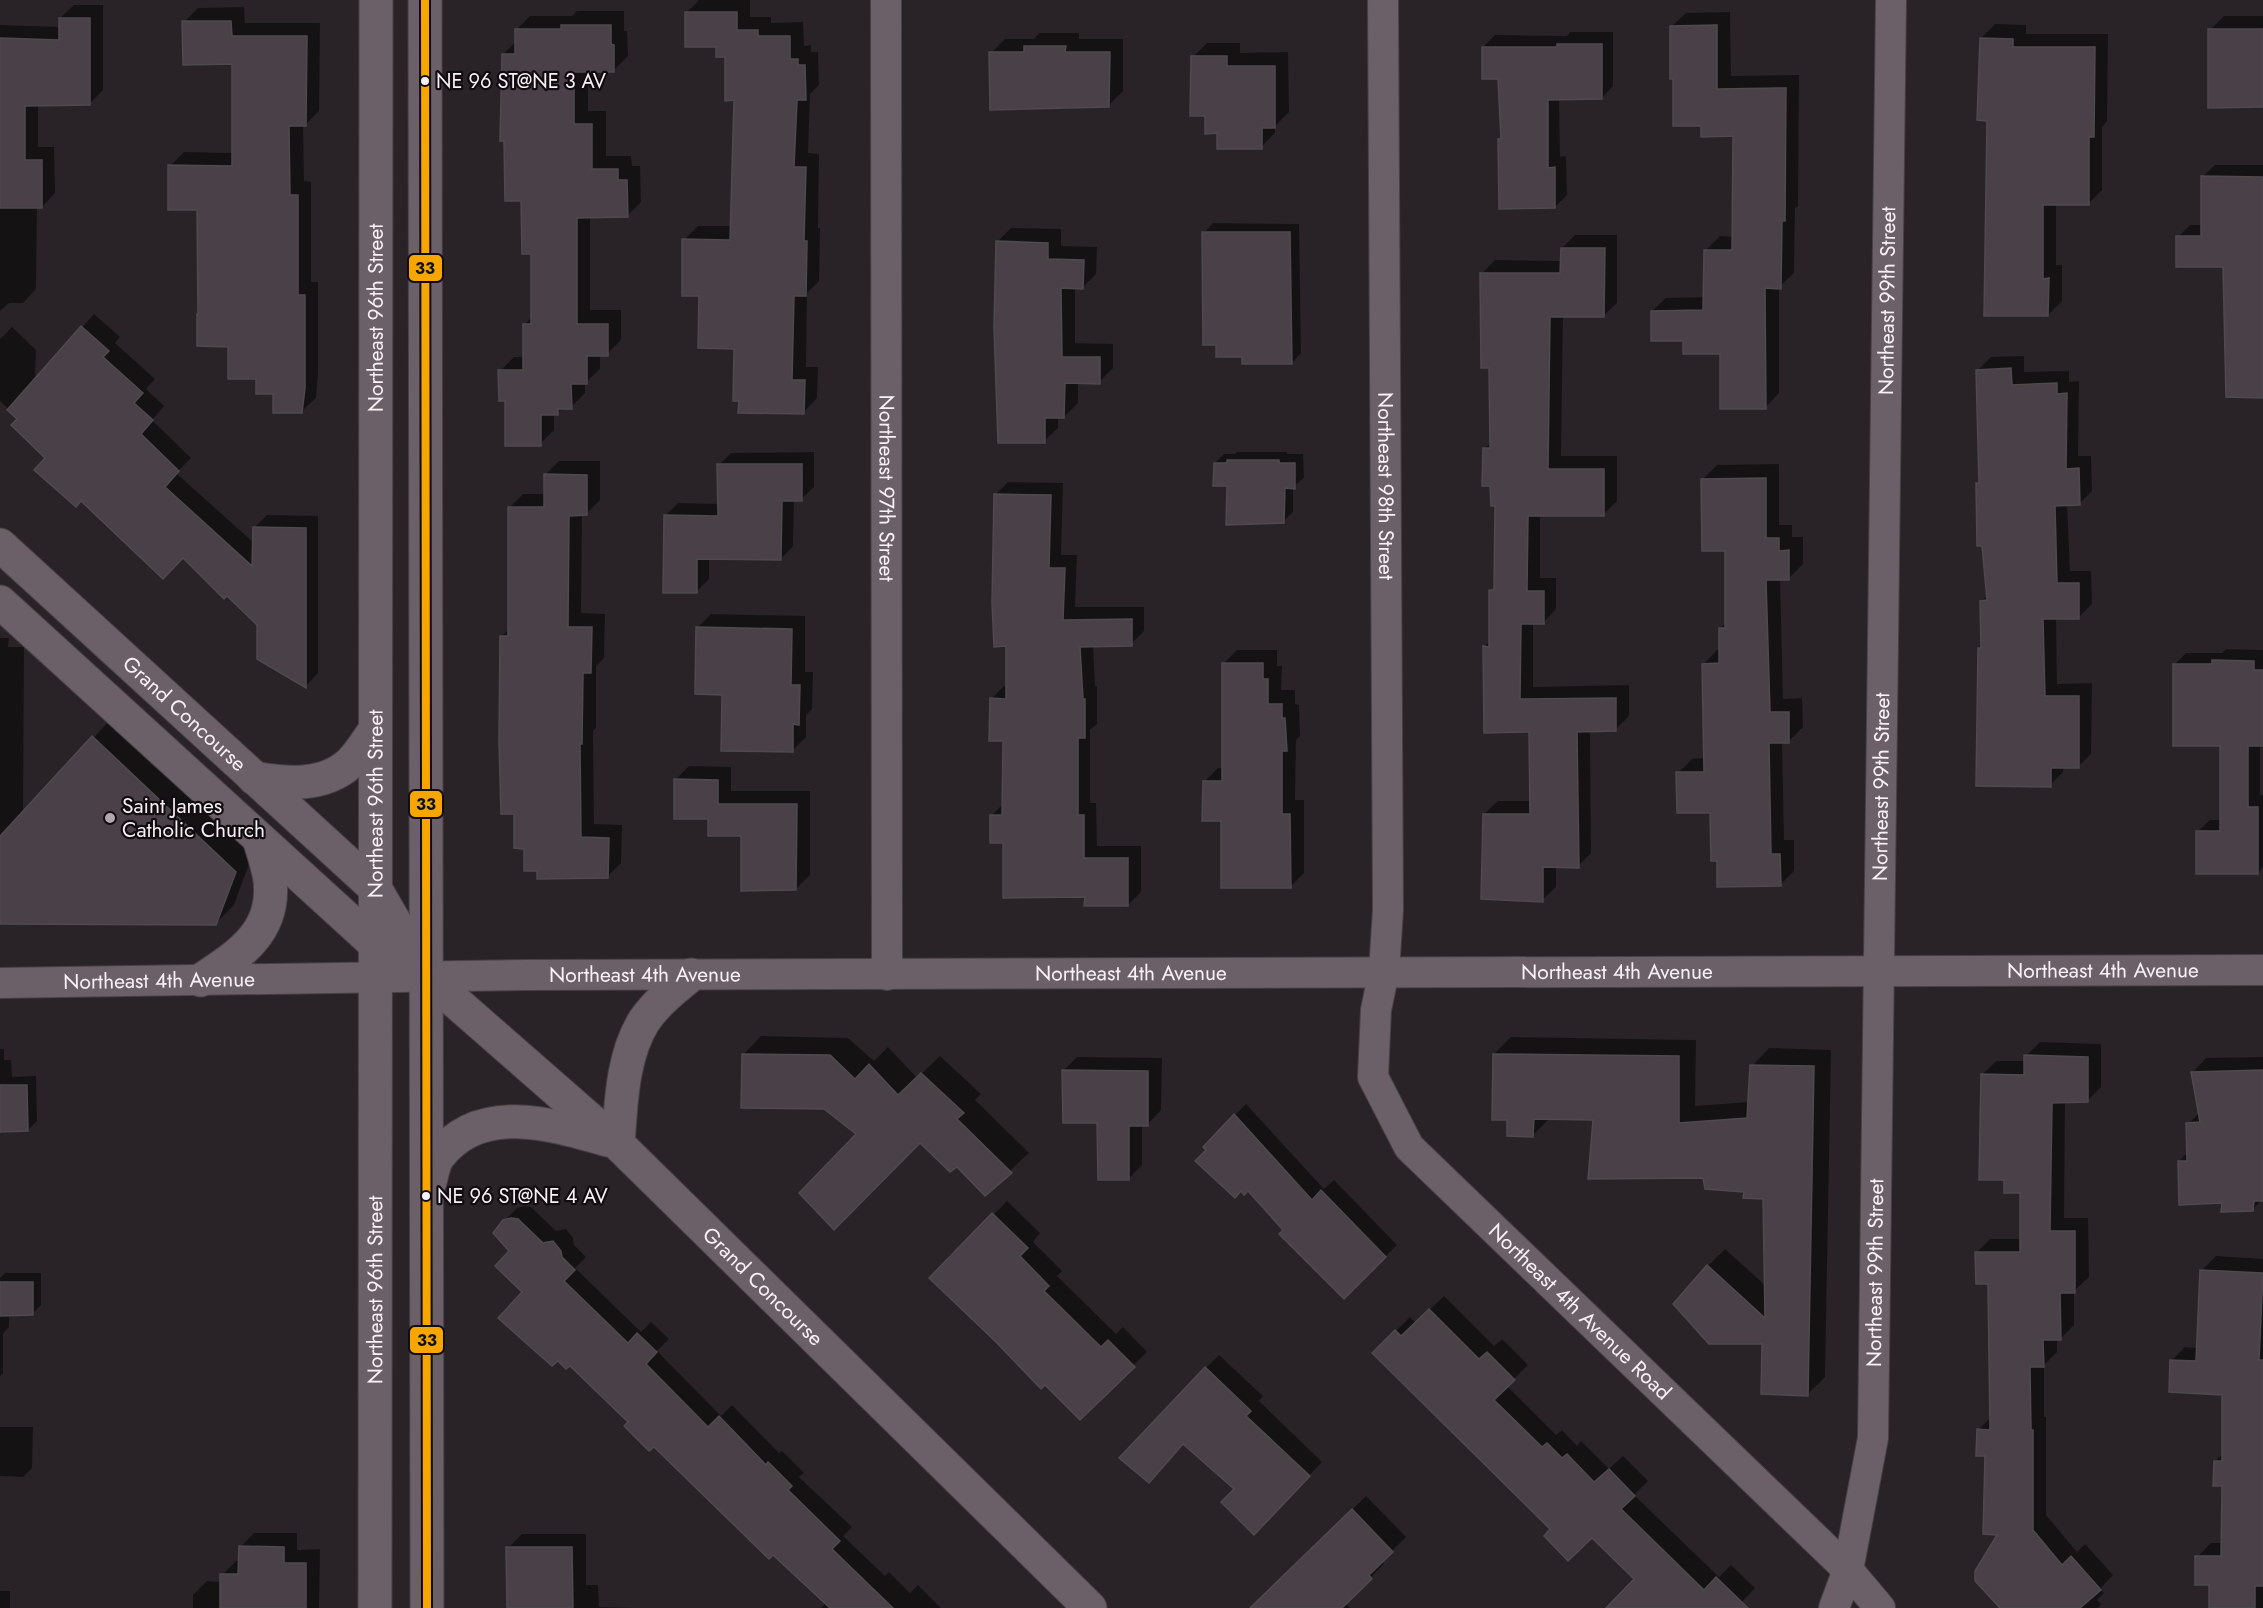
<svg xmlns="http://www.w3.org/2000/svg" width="2263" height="1608" viewBox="0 0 2263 1608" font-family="Jost,sans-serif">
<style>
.shadow{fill:#0007}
.building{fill:#4a4048;stroke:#4e4a4d;stroke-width:1.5}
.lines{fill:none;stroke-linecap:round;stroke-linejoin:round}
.minor-casing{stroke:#454144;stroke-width:32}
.tertiary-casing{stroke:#454144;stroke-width:35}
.minor{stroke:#6b6068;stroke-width:30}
.tertiary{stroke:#6b6068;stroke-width:33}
.bus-1-casing{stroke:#110c0f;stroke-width:12}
.bus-1{stroke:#f7a600;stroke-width:8}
.bus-dot{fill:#f7f0f5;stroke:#110c0f;stroke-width:2}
.poi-dot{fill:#afa8ad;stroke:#110c0f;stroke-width:2}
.labels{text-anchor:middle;stroke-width:4.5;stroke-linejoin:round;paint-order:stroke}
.bus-label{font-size:20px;fill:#f7f0f5;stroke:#110c0f;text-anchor:start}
.street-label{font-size:21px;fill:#f7f0f5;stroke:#110c0f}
.poi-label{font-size:21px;fill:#f7f0f5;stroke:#110c0f;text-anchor:start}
.line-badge{stroke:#110c0f;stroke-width:2}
.pale-badge-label{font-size:16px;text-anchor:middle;font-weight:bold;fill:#111}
</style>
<rect width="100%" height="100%" fill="#292327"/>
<g class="shadow">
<path d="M699,0H750V17H771V23L803,22L804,46L811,45V52H818L819,85L810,94L808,153L819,154L818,228H820L819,281L807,293L806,367H818L817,398L804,412L735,347L700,294L684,240L698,226H732L735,99L726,56L687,12Z"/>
<path d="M74,5H103V90L90,103L38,104V147H54L55,193L42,207H37L36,289L23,303H9L0,311V25L60,27V18Z"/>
<path d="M244,7L245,23H320L319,111L305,125H303L304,181L311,182V282H318V373L316,398L302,411L274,393L230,345L198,208L170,166L184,152L233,153V63L184,22L198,8Z"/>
<path d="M577,11H624V31H627L628,56L614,70H588V111H606V156H631L632,166H640L641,202L627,216H590V310H621V340L607,354H600V369L585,383V393L571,407H564L558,413H554V430L540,444L506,399L500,371L514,357H525L524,325L533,316V253L523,199L503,54L516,42V30L530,16H572Z"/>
<path d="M1730,12L1731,76L1799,75L1798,206L1795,208L1794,273L1779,287V393L1766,407L1722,352L1684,340L1652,311L1666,298L1705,297L1706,250L1720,236L1734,237L1735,135L1703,124L1672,26L1686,13Z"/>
<path d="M2224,16H2263V106L2210,30Z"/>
<path d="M1995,24L2026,25V34H2108L2107,121L2102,127V190L2088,204H2056V265H2062V301L2048,315L1988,119L1981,38Z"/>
<path d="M1570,32H1613V86L1602,98H1559L1560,157L1566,156L1567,195L1555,207L1500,140L1502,137L1499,77L1483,47L1495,35L1567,36Z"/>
<path d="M1039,33H1079V39H1123V91L1109,105L991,53L1005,39H1034Z"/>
<path d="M1207,43H1240V53L1288,52L1289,112L1275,126V133L1261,147L1218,132L1207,114L1193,57Z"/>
<path d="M2215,165H2263V396L2225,265L2178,237L2190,225H2203V176Z"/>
<path d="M1213,223L1299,224L1301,353L1292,363L1244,356L1204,233Z"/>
<path d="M1011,228L1061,229V246L1097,247L1096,274L1082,288L1075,287V343L1113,344V368L1099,382H1078V403L1064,417H1058V428L1044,441L997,242Z"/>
<path d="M1575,235H1617V303L1603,316H1563L1561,456H1617V501L1604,514H1540V578H1556V609L1543,623H1533V687L1629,685V716L1616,729L1590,730L1591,853L1578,866H1556V887L1542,900L1484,814L1498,801H1531L1530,731L1484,647L1490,641L1491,591L1496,586L1497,504L1484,449L1491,442V366L1482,273L1495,260L1562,261V248Z"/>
<path d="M94,314L120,337L115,343L155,379L146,389L164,406L152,420L191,458L176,473L254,543V528L267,515L318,516V673L306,686L259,625L184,556L47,458L19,419L0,401V339L12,327L36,350L35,380Z"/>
<path d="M2024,356V372L2069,371V382L2079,381L2078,456H2091L2092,491L2079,504H2067L2070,571H2091L2092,604L2079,617H2056L2057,684L2092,683L2091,754L2078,767H2063V772L2050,785L1980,696L1981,601L1988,595L1978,483L1980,480L1978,370L1991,357Z"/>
<path d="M814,452V487L801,499H794L793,546L781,559L709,558V579L696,592L665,516L678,503L719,504V465L731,453Z"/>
<path d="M1237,452H1287V454H1303L1304,478L1293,487V512L1284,521L1228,485L1215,463L1224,454H1235Z"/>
<path d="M559,461H600V500L586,514H582L581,613L605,614L604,658L596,666V728L593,731L594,824L622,825L621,863L607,877L539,869L525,847L516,812L502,636L510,628L509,508L523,494H545V475Z"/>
<path d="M1779,464V525H1792V537H1803V564L1789,578H1780L1783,699L1802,698L1803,727L1789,741H1782L1784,840H1794V871L1780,885L1718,859L1712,812L1678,773L1692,759L1705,758L1704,664L1717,650H1721L1720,628L1727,622V549L1703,479L1717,465Z"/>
<path d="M1008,482L1063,483L1061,555H1077L1075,607H1144V631L1131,644L1093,645L1095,686H1097V724L1090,730V803H1096L1097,846H1141V892L1128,905L1086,895L1004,842L991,816L1004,803V739L991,699L1004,686H1008V644L995,495Z"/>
<path d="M711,614L805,616V672H813L812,709L806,715V737L792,751L723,693L697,628Z"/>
<path d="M0,638H9L8,647H24L23,814L111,719L253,853L234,905L216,923L0,922Z"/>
<path d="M2226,649L2263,650V744H2260V795H2263V867L2258,873L2197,832L2210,820H2221V744L2174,665L2186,653H2222Z"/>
<path d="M1237,650H1277V666H1282L1281,690H1295V704L1299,705L1300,736L1296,740L1295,800H1304V873L1290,887L1222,820L1204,782L1218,768H1223V664Z"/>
<path d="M689,766L731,767V791H810V875L796,889L742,834L709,818L675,780Z"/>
<path d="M761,1036L848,1038L874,1061L888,1047L917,1078L940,1056L981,1094L975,1100L1029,1153L985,1194L957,1165L920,1141L858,1134L825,1107L743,1055Z"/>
<path d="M1511,1037L1696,1040L1695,1106L1749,1102L1752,1066L1769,1048L1831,1050L1825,1377L1808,1394L1764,1343L1708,1266L1725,1249L1766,1286L1764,1198L1704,1177L1595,1119L1550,1118L1533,1135L1509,1119L1494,1054Z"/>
<path d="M2040,1042L2101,1044V1087L2087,1101H2065L2064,1218H2088L2089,1277L2074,1291V1325L2060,1339H2057V1352L2044,1365V1417H2046V1515L2077,1552L2085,1544L2113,1575L2100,1589L2104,1593L2097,1600L2101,1604L2098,1608H2002L2000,1533L1986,1455L1978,1430L1991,1417L1990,1282L1976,1253L1990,1239H2021V1191L2005,1178L1982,1075L1996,1061H2026V1056Z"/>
<path d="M0,1049H4V1060H11L12,1077L36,1076L37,1121L28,1130L0,1114Z"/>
<path d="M1077,1057L1162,1058L1161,1110L1148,1124H1142V1165L1128,1179L1099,1121L1063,1071Z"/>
<path d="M2263,1057V1199L2252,1210L2179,1161L2188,1152V1124L2200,1112L2193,1072L2206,1058Z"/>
<path d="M1246,1104L1324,1189L1334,1180L1397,1245L1344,1297L1248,1189L1235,1115Z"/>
<path d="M1007,1201L1040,1233L1033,1242L1062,1271L1057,1276L1116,1334L1123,1327L1147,1352L1080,1418L1045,1383L931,1278Z"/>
<path d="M524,1206L531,1207L556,1231L566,1229L573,1238L574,1245L586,1257L575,1268L641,1332L651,1322L669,1339L657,1351L721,1416L732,1405L779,1453L782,1451L804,1473L799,1477L852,1527L843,1536L885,1576L889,1572L910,1593L918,1585L941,1608H821L826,1603L524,1291L504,1221L517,1208Z"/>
<path d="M2216,1256L2263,1259V1608H2211L2210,1584L2197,1557L2211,1543H2223V1485L2215,1461L2224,1453V1393L2171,1361L2185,1347L2198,1348L2202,1270Z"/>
<path d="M5,1273H41V1305L32,1314H9V1327L3,1334V1373L0,1376V1278Z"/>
<path d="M1444,1296L1494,1346L1502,1339L1528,1365L1507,1386L1556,1435L1562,1430L1577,1446L1581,1441L1609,1469L1623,1456L1648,1481L1634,1495L1719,1577L1731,1565L1755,1588L1736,1608H1609L1636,1579L1592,1536L1552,1529L1374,1353L1410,1317L1416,1323Z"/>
<path d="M1219,1355L1263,1396L1259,1401L1322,1462L1268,1519L1206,1368Z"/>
<path d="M0,1427H33L32,1468L23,1477L0,1476Z"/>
<path d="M1366,1496L1406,1537L1382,1561L1384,1564L1345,1603L1350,1608H1264L1258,1602Z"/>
<path d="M254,1533H297V1550L320,1549L319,1608H193V1595L207,1581L222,1582V1575L236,1561H240V1547Z"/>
<path d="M522,1534H586V1585H598L599,1607L636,1608H508V1548Z"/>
<rect x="0" y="1591" width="10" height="17"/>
</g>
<g class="building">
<path d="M685,12H737V30H758V36H790V59H798V65H805L806,100H797L794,167H806L804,241H807L806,296H794L792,380H805L804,414L738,413L739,401H733L734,349L698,348L699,296H682V239L730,240L734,100L725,101V57H716V47H685Z"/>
<path d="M59,18H90V105L25,106V160H42V208H0V38L59,40Z"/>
<path d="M182,21H231L232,36H307L306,126H289L290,195H298V295H305V388L302,413H273V394H256V379H228V347L197,346V314H198L197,210H168V165L232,166V64L183,65Z"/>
<path d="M561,25H611V44L614,45V72H574V124H592V169H618V180H627L628,217L577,218V324H608V356H587V384H571L572,409H558V415H541V446H505V401H499L498,370H523V324H531V254H522L521,201H505L504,141H500L502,54H515V29H561Z"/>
<path d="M1717,25V89L1786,88L1785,221H1782L1781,289L1765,288L1766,409H1720V354H1683V341H1651V311L1703,310L1704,250H1732L1733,136L1701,137V126H1673V79H1670V26Z"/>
<path d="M2208,29H2263V107L2208,108Z"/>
<path d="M1980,38L2013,39V47H2095L2094,137H2089V205H2043V279L2049,278L2048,316H1984L1987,121L1977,120Z"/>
<path d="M1557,44H1602V99L1548,100V168L1555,167V208L1499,209L1498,139H1501L1498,79H1482V47H1557Z"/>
<path d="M1024,46H1066L1065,52H1110L1109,107L990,110L989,52H1024Z"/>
<path d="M1191,56H1227V66H1275V128H1262V149H1217V133L1205,134V116H1190Z"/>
<path d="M2201,176L2263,177V398L2226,397L2223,267H2176V236H2201Z"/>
<path d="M1202,232H1290L1292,364H1242V357H1216V345H1203Z"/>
<path d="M996,241L1048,243V259L1084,260L1083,289L1061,288L1062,357H1100V384L1065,383L1064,418H1045V443H998L994,327Z"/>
<path d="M1561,248H1605L1604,317H1550L1548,469H1604V516H1528L1527,591H1544V624H1521L1520,699L1616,698V731L1577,732L1579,868L1543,867V902L1481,899L1483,814H1530L1529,732L1484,733L1483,646L1489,647V590H1494L1495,506H1491L1490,486H1482L1483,448H1490L1489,368H1481L1480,273H1560Z"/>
<path d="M81,326L109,351L103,357L143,393L134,403L153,420L141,434L179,471L165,487L252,566L253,527L306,528V688L257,659V625L227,596L224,599L183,558L163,579L81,501L76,507L34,470L45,458L11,425L17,419L7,410Z"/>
<path d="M2011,368L2012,385L2057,383V394L2067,393L2066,469L2079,468L2080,505L2055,506L2057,583H2079V619H2043L2045,696H2079V768H2051V787L1976,786L1978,648H1981L1980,601L1987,600L1982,546H1977L1976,483H1979L1976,370Z"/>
<path d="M1227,460H1279V463H1295V489L1285,488L1284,523L1226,525L1227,486H1213L1214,463H1227Z"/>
<path d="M717,464H802V501H782L781,560L697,559V593H663L664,515L718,516Z"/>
<path d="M544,474L587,475V515L569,516L568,627H592L591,673H583L582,744H580L581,837L609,838L608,878L537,879V871H524V849L514,848V814H501L499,742L500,636H508V507H544Z"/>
<path d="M1766,478V538H1779V551L1789,550V580H1766L1770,712H1789V743H1769L1771,854H1780L1781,886L1717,887V861H1711L1710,813H1677L1676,772H1704L1702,664L1719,663V628H1725V551H1702L1701,479Z"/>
<path d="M994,494L1051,495L1049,568H1065L1063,620L1132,619V646L1080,647L1083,699H1085V738H1078V815H1084V858H1128V906H1084L1085,897L1003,898V843H990V815H1002L1003,741H989L990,698L1006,699V646L994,647L992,603Z"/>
<path d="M696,627L792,629L791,685H800L799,725L793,724V752L721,751L722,695L695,694Z"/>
<path d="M2212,660L2254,661V670H2263V746H2248V807H2258V874H2196V831H2220V746H2173V664H2212Z"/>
<path d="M1222,663H1263V679H1268V704H1282V718H1285L1287,751H1282V814H1290L1291,888H1221V821H1202L1203,781H1222Z"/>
<path d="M92,736L236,872L216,925L0,924V836Z"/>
<path d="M674,779L718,780V804H797L796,890L741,891V836H708V819H674Z"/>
<path d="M742,1054L830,1055L855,1079L869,1064L898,1095L921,1073L964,1113L957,1119L1012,1173L985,1196L957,1167L950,1172L920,1143L834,1230L799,1193L856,1134L824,1109L741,1108Z"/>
<path d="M1493,1054L1679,1056V1123L1747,1118L1750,1065L1814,1066L1808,1396L1761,1394L1762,1344H1709L1673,1304L1707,1265L1765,1318L1763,1199L1743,1198L1744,1192L1705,1189L1703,1178L1588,1179L1593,1120L1534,1119L1533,1137L1507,1136V1120H1492Z"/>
<path d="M2024,1055L2088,1057V1102L2052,1103L2050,1231H2075V1293H2060L2061,1340H2043L2044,1367H2030L2031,1430H2033V1530L2062,1565L2071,1556L2101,1590L2080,1608H2000L1975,1581V1571L1997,1535L1983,1534L1985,1456H1976L1977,1429L1990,1430L1988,1284H1976L1975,1252H2020V1193H2004V1180H1979L1981,1074L2024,1075Z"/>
<path d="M1062,1070L1148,1071V1126H1129V1180H1098L1097,1123H1063Z"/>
<path d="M2263,1070V1201H2254L2253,1211L2221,1212L2222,1203L2179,1205L2178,1161H2187L2186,1123L2200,1122L2191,1072Z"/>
<path d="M0,1085H27L28,1131L0,1132Z"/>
<path d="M1234,1114L1312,1200L1321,1190L1386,1257L1344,1299L1279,1234L1283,1230L1248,1191L1244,1195L1241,1191L1235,1198L1195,1161L1206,1150L1203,1147Z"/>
<path d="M992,1213L1028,1248L1020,1256L1049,1286L1044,1291L1101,1347L1108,1340L1135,1367L1080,1420L1045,1385L1041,1389L996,1342L929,1278Z"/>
<path d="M511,1218L518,1219L543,1243L553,1241L561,1251L562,1257L575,1270L564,1281L628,1343L637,1333L657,1352L646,1364L708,1427L719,1416L766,1465L768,1462L792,1486L788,1490L840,1541L832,1549L893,1608H830L773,1555L769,1559L654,1447L649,1451L624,1426L628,1422L570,1366L566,1369L558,1361L552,1366L498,1318L522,1292L495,1266L509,1251L493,1233L503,1220Z"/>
<path d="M2200,1270L2263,1273L2259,1360H2263V1586H2255V1608H2209V1585H2195V1556H2221L2222,1486H2213L2214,1461H2222V1395L2169,1392L2170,1360L2196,1361Z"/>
<path d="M0,1282H33V1315L0,1316Z"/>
<path d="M1429,1309L1479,1359L1487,1352L1515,1380L1494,1400L1542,1447L1547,1443L1562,1458L1567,1454L1594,1482L1609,1469L1635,1496L1621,1509L1704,1590L1716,1577L1748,1608H1606L1634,1579L1592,1538L1568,1561L1544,1536L1550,1529L1372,1353L1395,1330L1401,1336Z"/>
<path d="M1205,1367L1251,1411L1246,1416L1310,1476L1254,1535L1221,1502L1234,1489L1183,1444L1149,1483L1119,1458Z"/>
<path d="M1352,1509L1393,1552L1369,1575L1372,1579L1342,1608H1250Z"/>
<path d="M239,1546L284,1547V1563H306V1608H220V1574H238Z"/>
<path d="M506,1547H572L573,1608H507Z"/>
</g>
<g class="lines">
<g class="minor-casing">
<g id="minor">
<path id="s1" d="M886,0L887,975"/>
<path id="s2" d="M1383,0L1388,910L1384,971L1376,1010L1373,1077L1409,1147L1848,1570L1880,1608"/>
<path id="s3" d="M0,983L526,975L2263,970"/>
<path id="s4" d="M1834,1608L1848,1570L1873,1438L1891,0"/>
</g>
</g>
<g class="tertiary-casing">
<g id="tertiary">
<path d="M425,0L427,1608"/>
<path id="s5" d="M0,545L375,888L423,971"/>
<path id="s6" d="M0,602L375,944L426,976L618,1144L1090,1608"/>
<path d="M254,778C286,784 323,787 349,764C359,755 367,741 375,730"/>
<path d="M201,980C239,955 276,932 270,880C268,866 263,852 259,839"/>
<path d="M618,1144C621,1104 622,1056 644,1021C656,1003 675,988 691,975"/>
<path d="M430,1182C432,1174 434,1162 439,1156C480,1102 552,1124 607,1140"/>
<path id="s7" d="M375,1608L376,0"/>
</g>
</g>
<use href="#minor" class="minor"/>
<use href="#tertiary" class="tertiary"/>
<g class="bus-1-casing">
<path id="bus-1" d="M425,0L427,1608"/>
</g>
<use href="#bus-1" class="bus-1"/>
</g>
<g class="bus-dot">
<circle cx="425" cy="81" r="5"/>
<circle cx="426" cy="1196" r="5"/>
</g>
<circle class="poi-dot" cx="110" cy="818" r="6"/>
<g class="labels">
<g class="bus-label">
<text x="436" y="88">NE 96 ST@NE 3 AV</text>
<text x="437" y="1203">NE 96 ST@NE 4 AV</text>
</g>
<g class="street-label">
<text dy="7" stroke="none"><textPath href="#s4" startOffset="1312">Northeast 99th Street</textPath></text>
<text dy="7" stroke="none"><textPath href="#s7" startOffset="1290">Northeast 96th Street</textPath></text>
<text dy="7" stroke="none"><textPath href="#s2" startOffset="486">Northeast 98th Street</textPath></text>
<text dy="7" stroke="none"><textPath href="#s1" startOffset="488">Northeast 97th Street</textPath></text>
<text dy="7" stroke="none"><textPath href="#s5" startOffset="250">Grand Concourse</textPath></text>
<text dy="7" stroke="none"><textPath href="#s4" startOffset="826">Northeast 99th Street</textPath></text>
<text dy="7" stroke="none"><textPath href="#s7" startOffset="804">Northeast 96th Street</textPath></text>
<text dy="7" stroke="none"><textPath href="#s3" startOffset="2103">Northeast 4th Avenue</textPath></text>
<text dy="7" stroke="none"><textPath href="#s3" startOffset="1617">Northeast 4th Avenue</textPath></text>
<text dy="7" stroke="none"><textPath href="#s3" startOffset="1131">Northeast 4th Avenue</textPath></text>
<text dy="7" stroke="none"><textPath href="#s3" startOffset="645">Northeast 4th Avenue</textPath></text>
<text dy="7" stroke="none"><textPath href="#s3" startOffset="159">Northeast 4th Avenue</textPath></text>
<text dy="7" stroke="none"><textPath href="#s4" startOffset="340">Northeast 99th Street</textPath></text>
<text dy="7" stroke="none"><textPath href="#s6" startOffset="1026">Grand Concourse</textPath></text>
<text dy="7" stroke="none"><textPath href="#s7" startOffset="318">Northeast 96th Street</textPath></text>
<text dy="7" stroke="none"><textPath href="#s2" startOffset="1394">Northeast 4th Avenue Road</textPath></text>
</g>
<g class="poi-label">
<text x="122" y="813">Saint James<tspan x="122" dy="24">Catholic Church</tspan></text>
</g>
</g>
<g class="line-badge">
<rect x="408" y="254" width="35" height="28" rx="6" fill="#f7a600"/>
<rect x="409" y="790" width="34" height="28" rx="6" fill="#f7a600"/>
<rect x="409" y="1326" width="35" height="28" rx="6" fill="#f7a600"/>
</g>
<g class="pale-badge-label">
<text x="425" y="274">33</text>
<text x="426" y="810">33</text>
<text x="427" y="1346">33</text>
</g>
</svg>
